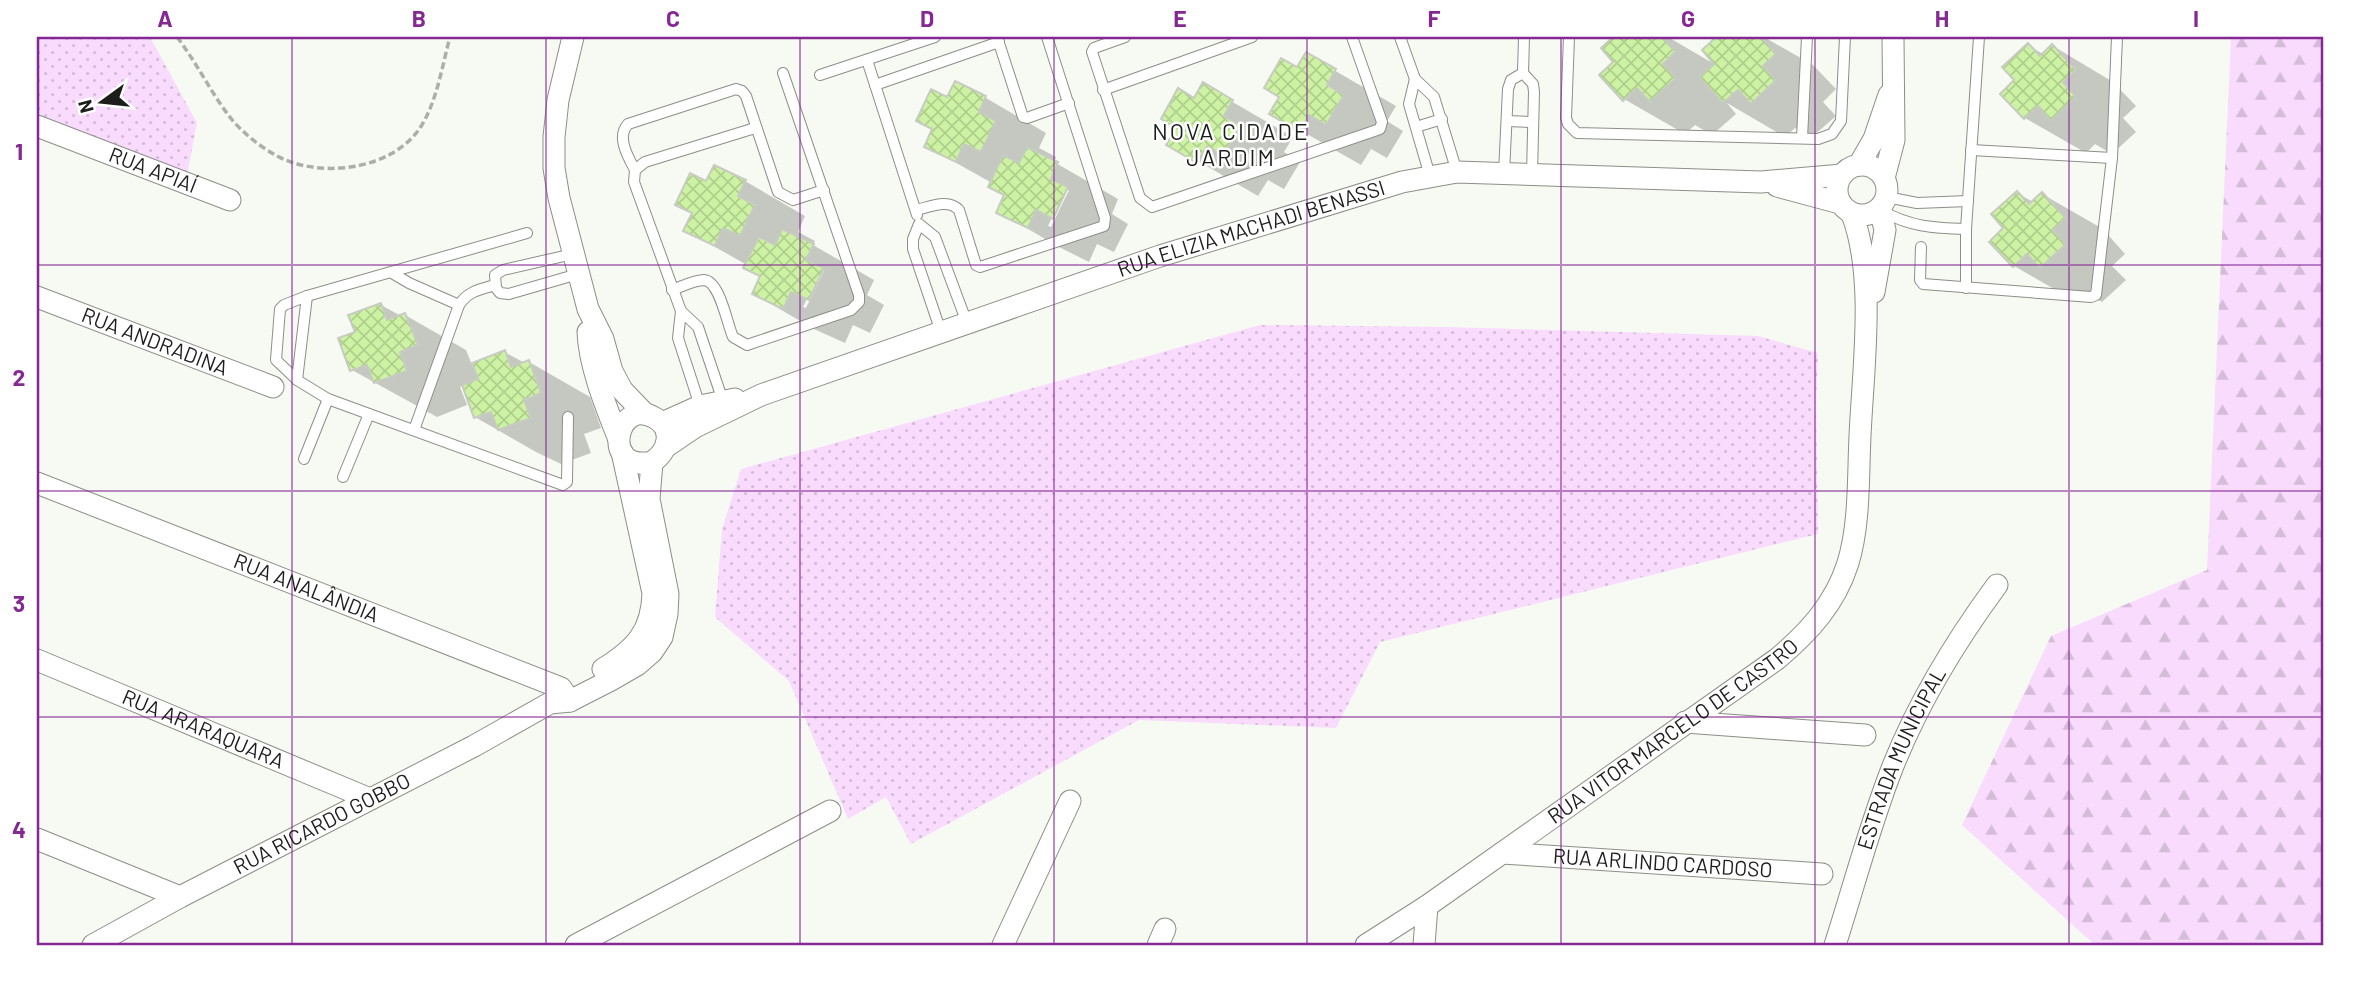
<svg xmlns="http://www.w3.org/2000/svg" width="2361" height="982" viewBox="0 0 2361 982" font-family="Barlow,sans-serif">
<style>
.forest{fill:url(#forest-firs)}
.park{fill:url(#park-dots)}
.shadow{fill:#0003;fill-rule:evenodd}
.building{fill:url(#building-cross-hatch);stroke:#c7cbc3;stroke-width:2}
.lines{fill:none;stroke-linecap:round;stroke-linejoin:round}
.lane-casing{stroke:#8c8f88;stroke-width:12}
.street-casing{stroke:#8c8f88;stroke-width:23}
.path{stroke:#acafa9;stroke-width:3.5;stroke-dasharray:7 3.5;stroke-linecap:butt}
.lane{stroke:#fff;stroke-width:10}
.street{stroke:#fff;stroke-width:21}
.grid{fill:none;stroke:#852894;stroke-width:2;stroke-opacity:0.55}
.labels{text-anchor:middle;stroke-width:5;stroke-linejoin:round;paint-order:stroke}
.street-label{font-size:21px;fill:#1c1e1b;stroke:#fff}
.neighbourhood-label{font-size:23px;letter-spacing:2px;fill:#1c1e1b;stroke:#fff}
.neatline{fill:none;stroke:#852894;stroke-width:2.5}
.grid-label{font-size:23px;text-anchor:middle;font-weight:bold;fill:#852894}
</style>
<defs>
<pattern id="forest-firs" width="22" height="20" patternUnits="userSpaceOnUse" patternTransform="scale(1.75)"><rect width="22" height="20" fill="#f9dbfe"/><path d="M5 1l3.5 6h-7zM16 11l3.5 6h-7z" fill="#d5bcd9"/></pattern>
<pattern id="park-dots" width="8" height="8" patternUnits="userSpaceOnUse" patternTransform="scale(1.75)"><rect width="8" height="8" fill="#f9dbfe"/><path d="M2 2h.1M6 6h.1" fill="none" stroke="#d5bcd9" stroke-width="1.8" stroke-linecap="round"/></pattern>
<pattern id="building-cross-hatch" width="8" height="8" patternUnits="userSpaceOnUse" patternTransform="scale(1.75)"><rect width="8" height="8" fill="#cdf2a3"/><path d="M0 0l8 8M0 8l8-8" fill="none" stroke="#afcf8c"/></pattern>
</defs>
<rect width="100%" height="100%" fill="#f6faf2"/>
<path class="forest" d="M2231,37H2324V945H2095L1962,825L2051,636L2207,570Z"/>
<g class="park">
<path d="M37,37H150L197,123L187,175L37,120Z"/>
<path d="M1260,325L1444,327L1758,336L1818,353L1816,403L1818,534L1380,642L1336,728L1139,720L911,844L886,797L848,819L789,681L715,617L722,529L741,469Z"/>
</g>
<g class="shadow">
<path d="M1616,37H1668L1716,65L1704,50L1719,37H1764L1813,65L1836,89L1823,102L1836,116L1812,137L1795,128L1785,137L1727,103L1736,114L1712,135L1695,125L1685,134L1624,99L1616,62L1604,48Z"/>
<path d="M2028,45L2043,54L2053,46L2113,82L2136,106L2123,118L2136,132L2112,154L2095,144L2086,153L2025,118L2017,80Z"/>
<path d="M1306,54L1396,106L1387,121L1403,131L1387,158L1371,149L1361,165L1272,114Z"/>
<path d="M956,84L986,98L1046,133L1039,148L1056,157L1054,162L1118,199L1112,214L1128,224L1114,252L1097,244L1089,262L1059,247L999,212L1006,195L992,183L926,146ZM1065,190H1069L1051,227L1048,226Z"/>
<path d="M1203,85L1293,137L1284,152L1300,162L1284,189L1268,180L1258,196L1169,144Z"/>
<path d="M745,181L805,216L798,232L815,241L813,245L874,280L867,295L884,305L870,333L853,325L845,343L814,329L754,294L762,277L746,268L747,265L685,230L707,183ZM820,271H824L806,308L803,307Z"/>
<path d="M2017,193L2033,202L2042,194L2103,229L2125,254L2112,266L2126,280L2102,302L2085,292L2075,301L2014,266L2006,228Z"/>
<path d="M381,305L401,316L405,315L466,350L472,365L504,352L525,363L529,362L590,397L601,428L584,434L591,453L561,464L536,452L475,417L463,386L460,387L467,405L437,417L352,370L357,333Z"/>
</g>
<g class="building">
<path d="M1613,37H1662L1676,51L1663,64L1676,78L1650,102L1637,88L1623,101L1599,75L1613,62L1601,48Z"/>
<path d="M1716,37H1761L1776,54L1763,66L1776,80L1751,104L1738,90L1723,103L1699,77L1714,64L1702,50Z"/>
<path d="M2028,43L2040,56L2052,44L2076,70L2063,82L2076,97L2051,121L2038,106L2024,119L2000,94L2014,80L2002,67Z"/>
<path d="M1306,52L1336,69L1327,85L1344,95L1326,125L1309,115L1300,132L1269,114L1279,97L1264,88L1281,58L1297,67Z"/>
<path d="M955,81L986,96L979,112L996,121L981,152L964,144L956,162L924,147L932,129L916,121L931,89L947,97Z"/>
<path d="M1203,82L1233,100L1224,116L1241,126L1223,156L1207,146L1197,163L1166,145L1176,128L1161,119L1178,88L1194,98Z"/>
<path d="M1027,147L1058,162L1051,179L1068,187L1053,219L1036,210L1028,228L996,213L1004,195L988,187L1003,155L1019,163Z"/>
<path d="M714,165L746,180L738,196L755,205L740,236L723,228L715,246L683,231L692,213L675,205L690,173L706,181Z"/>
<path d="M2017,191L2029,204L2042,192L2066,218L2053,230L2066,244L2040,268L2027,254L2013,267L1989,242L2003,228L1991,214Z"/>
<path d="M782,229L814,244L806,260L824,268L809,300L791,292L783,309L752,294L760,276L743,268L759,237L775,245Z"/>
<path d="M381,303L387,320L405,313L418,345L400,352L407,371L374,383L367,365L350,371L338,338L355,332L348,315Z"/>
<path d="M505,350L511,367L529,360L541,393L524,400L531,418L498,430L491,412L474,418L462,385L478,379L472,363Z"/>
</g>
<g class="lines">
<g class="lane-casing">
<g id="lane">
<path d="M997,37L1023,117L1027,118L1069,103"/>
<path d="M1125,37L1094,48L1092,52L1140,198L1152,207L1380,129L1382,122L1352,37"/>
<path d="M1400,37L1415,79"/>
<path d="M1569,37L1566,118L1568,124L1577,133L1818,139L1832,134L1841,121L1845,37"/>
<path d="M867,60L917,215"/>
<path d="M1523,73L1524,37"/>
<path d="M820,75L935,37"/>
<path d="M875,85L999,42"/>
<path d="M1103,90L1252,37"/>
<path d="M1507,121L1533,122"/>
<path d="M1416,127L1442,119"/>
<path d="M1802,138L1807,37"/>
<path d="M1971,150L2112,158"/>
<path d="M635,170C628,157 616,137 628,124L736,89L742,91L746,96L778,192L793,200L824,190"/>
<path d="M1504,173L1508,89L1511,80L1523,73L1533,84L1534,92L1532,174"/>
<path d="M1430,176L1409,104L1415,79L1434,97L1457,172"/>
<path d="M1887,197L1917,203L1968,201"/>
<path d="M916,210C930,207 948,198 959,210L976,265L980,267L1104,226L1105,218L1047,37"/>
<path d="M1882,211C1911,227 1933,228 1966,229"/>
<path d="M527,233L307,296L284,305L280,309L276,360L297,380L328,399L563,485L567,482L568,417"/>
<path d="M1921,247L1920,280L1923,284L2091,297L2096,295L2112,158L2117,37"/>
<path d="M573,254L503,270L495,275L496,288L500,293L509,294L578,274"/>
<path d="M392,273L409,283L459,305"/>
<path d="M1966,288V229L1979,37"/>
<path d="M672,290C681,287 694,280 704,280C720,281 727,324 733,337L747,345L851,310L859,302V295L783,73"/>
<path d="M681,311L634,182L635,170L645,162L755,128"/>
<path d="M941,332L913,249V239L919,224L935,237L967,323"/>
<path d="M297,380L307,296"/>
<path d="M700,406L678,338L681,311L698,327L723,401"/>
<path d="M414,430L459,305C468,291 481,289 495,285"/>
<path d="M304,459L328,399"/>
<path d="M343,477L369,414"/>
</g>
</g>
<g class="street-casing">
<g id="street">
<path d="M573,37L558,100L554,137V168L559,198L588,309L603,339L612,371L622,390L645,414"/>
<path id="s1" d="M37,126L230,200"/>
<circle cx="1862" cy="190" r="25"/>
<path d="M1859,165L1874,139L1889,95"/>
<path d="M1884,178L1894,140L1893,37"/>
<path d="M1777,186L1840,203"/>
<path d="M1874,292L1885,230L1882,218L1875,213"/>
<path id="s2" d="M37,297L273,387"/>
<path d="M588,332C589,365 606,407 618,437"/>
<path d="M662,423L700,406L735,399"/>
<path id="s3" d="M667,446L695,427L761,395L1160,256L1402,182L1457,172L1761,182L1842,175"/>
<path id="s4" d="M37,483L561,688L570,701"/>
<path id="s5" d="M37,660L370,799"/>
<path d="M603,669C635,649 652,632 653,593L622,452"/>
<path d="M1685,722L1865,735"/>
<path d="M37,839L180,897"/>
<path id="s6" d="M1502,853L1822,874"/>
<path id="s7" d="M93,945L180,897L474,746L550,703L570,701L611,680L637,665L652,652L662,637L667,614L668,594L649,499L652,462C668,452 675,429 655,418C617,395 599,473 652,462"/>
<path d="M576,945L830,811"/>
<path d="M1003,945L1070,801"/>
<path d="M1158,945L1165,929"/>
<path id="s8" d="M1366,945L1427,906L1777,659C1809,632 1835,604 1848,563C1860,524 1858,476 1860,436C1863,368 1876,277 1852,214"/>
<path d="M1424,945L1427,906"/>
<path id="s9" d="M1835,945C1854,886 1870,824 1893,766C1919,701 1955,642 1997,585"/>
</g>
</g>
<path class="path" d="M177,37C197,63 212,95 233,121C248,138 273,157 294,163C336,176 394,166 420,128C437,102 442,66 450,37"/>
<use href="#lane" class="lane"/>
<use href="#street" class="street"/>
</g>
<path class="grid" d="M292,37V945M546,37V945M800,37V945M1054,37V945M1307,37V945M1561,37V945M1815,37V945M2069,37V945M37,265H2324M37,491H2324M37,717H2324"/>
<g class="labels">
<g class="street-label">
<text dy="7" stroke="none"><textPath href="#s1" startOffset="124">RUA APIAÍ</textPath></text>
<text dy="7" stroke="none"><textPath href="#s3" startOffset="625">RUA ELIZIA MACHADI BENASSI</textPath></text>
<text dy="7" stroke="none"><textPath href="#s2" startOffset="126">RUA ANDRADINA</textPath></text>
<text dy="7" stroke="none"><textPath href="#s4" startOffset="289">RUA ANALÂNDIA</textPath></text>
<text dy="7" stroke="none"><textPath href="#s5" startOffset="180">RUA ARARAQUARA</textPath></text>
<text dy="7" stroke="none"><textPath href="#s8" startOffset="374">RUA VITOR MARCELO DE CASTRO</textPath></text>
<text dy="7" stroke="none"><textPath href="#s9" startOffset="198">ESTRADA MUNICIPAL</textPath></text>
<text dy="7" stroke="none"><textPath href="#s7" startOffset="259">RUA RICARDO GOBBO</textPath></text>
<text dy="7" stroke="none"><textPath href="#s6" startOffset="161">RUA ARLINDO CARDOSO</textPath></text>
</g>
<g class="neighbourhood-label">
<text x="1231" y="140">NOVA CIDADE<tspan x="1231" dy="26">JARDIM</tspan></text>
</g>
</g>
<rect width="2361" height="982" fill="none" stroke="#ffffff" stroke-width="77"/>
<g transform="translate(102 102) rotate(255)" stroke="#ffffff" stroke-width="5" paint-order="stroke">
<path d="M0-5L12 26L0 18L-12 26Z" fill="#1c1e1b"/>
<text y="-10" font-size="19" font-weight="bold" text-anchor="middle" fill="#1c1e1b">N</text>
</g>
<rect x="38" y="38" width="2284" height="906" class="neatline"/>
<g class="grid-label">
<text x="165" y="27">A</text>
<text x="419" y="27">B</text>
<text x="673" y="27">C</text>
<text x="927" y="27">D</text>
<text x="1180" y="27">E</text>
<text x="1434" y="27">F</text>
<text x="1688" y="27">G</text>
<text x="1942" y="27">H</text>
<text x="2196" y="27">I</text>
<text x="19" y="160">1</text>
<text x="19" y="386">2</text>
<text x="19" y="612">3</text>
<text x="19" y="838">4</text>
</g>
</svg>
